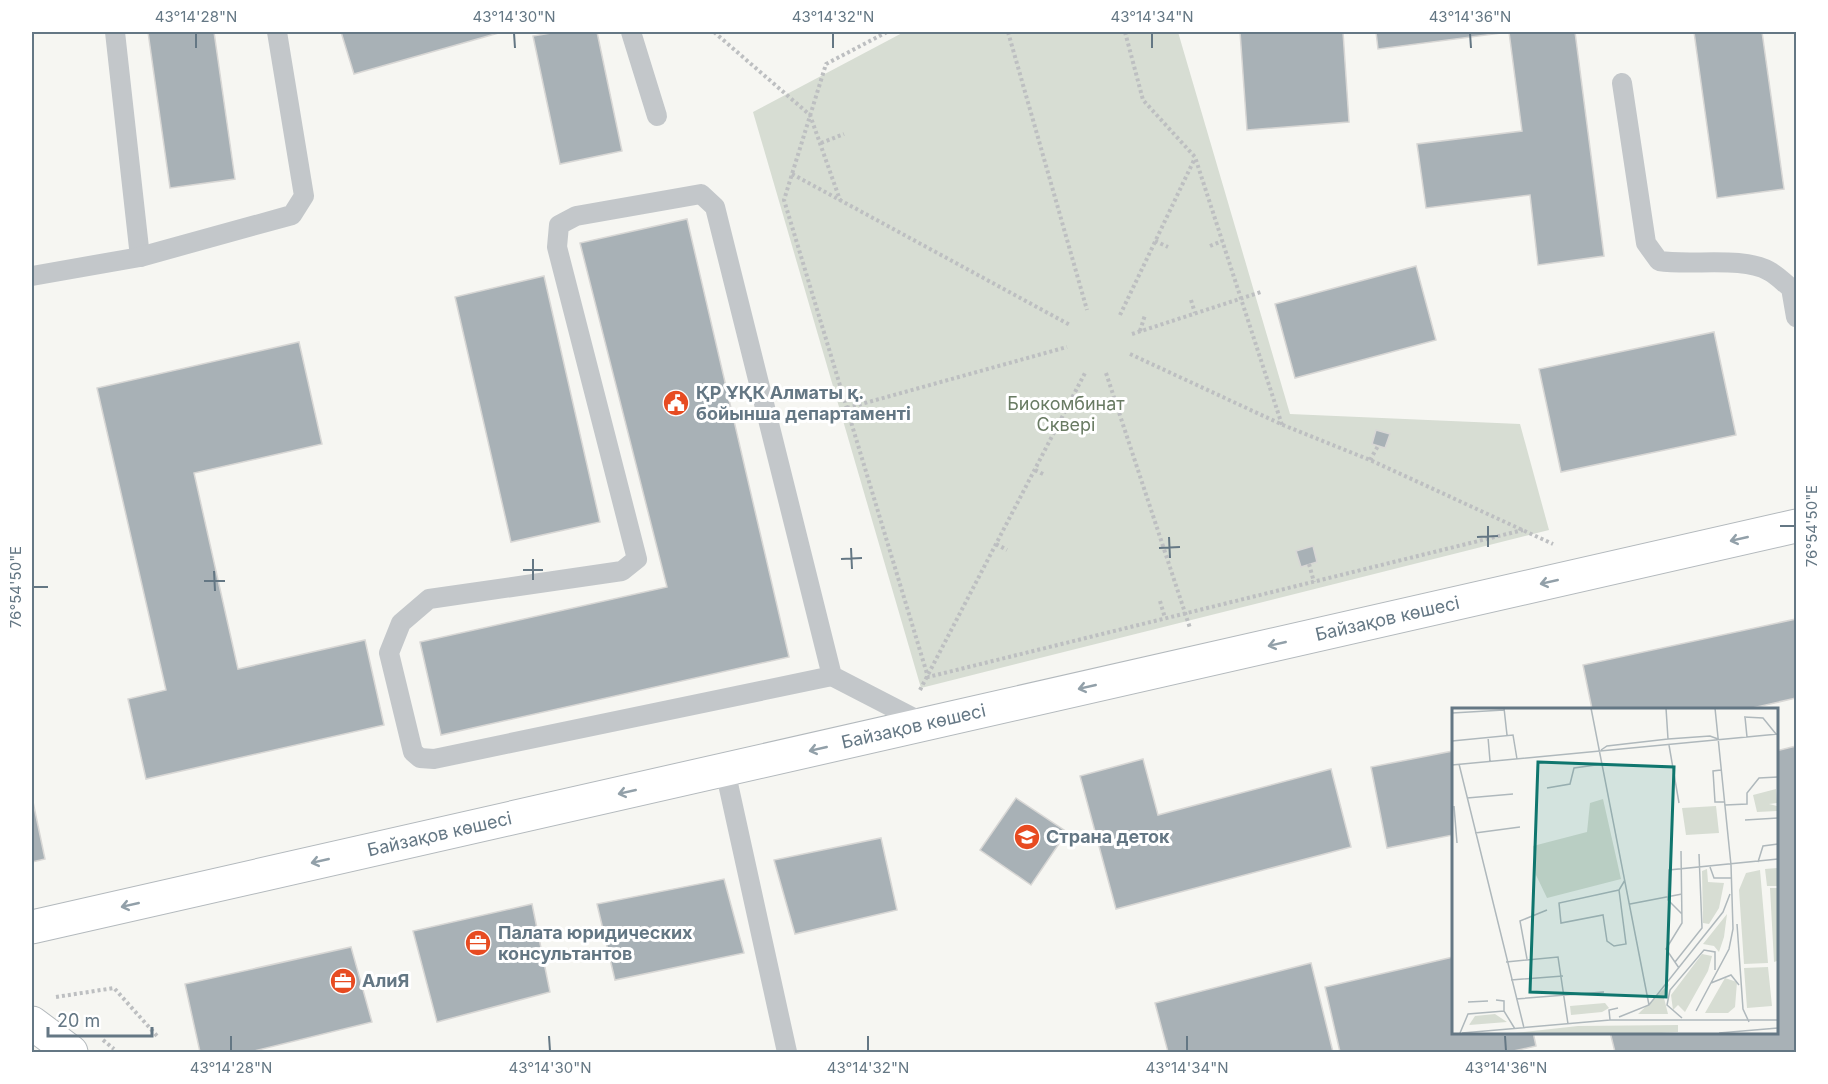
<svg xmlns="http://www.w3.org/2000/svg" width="1828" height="1084" viewBox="0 0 1828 1084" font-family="Inter,sans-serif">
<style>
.green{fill:#d7ddd3}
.building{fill:#a8b1b6;stroke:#d8d7d5;stroke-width:1.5}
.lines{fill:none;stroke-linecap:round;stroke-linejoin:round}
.secondary-casing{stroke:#b3b9bd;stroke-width:35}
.path{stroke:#bdbfc1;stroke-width:4;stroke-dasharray:3 3;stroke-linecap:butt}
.lane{stroke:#c3c7ca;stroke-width:20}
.secondary{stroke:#fff;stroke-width:33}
.oneway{stroke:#92a0a9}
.ticks{fill:none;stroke:#647784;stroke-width:2}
.labels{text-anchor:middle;stroke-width:6;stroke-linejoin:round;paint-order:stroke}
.poi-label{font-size:18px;font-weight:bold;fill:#647784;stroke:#fff;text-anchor:start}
.park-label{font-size:18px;fill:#697b63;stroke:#fff}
.street-label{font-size:18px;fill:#647784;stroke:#fff}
.inset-road{fill:none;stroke:#afb8bc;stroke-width:1.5}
.view{fill:#0f766e;fill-opacity:0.15;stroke:#0f766e;stroke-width:3}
.inset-edge{fill:none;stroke:#647784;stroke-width:3}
.neatline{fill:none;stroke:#647784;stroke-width:2}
.ticks-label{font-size:15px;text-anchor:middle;fill:#647784}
</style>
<rect width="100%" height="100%" fill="#f6f6f2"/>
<path class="green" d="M904,32H1178L1290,414L1520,424L1549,530L921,688L753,112Z"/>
<g class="building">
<path d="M148,32H214L235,179L170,188Z"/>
<path d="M341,32H502L354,74Z"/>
<path d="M557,32H597L622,151L560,164L533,36Z"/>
<path d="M1240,32H1343L1349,122L1247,130Z"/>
<path d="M1376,32H1575L1604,256L1538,265L1530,195L1426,208L1417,144L1522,131L1509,32L1378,49Z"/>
<path d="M1694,32H1762L1784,189L1717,198Z"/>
<path d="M687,219L789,657L441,735L420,642L667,587L580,243Z"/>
<path d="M1416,266L1436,340L1295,378L1275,304Z"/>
<path d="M544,276L600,522L511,542L455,297Z"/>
<path d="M1714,332L1736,435L1561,472L1539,369Z"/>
<path d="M299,342L322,444L194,473L238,669L365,640L384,725L146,779L128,699L166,690L97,388Z"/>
<path d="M1376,430L1390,434L1385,448L1372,444Z"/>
<path d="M1313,546L1317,562L1301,567L1296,551Z"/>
<path d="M1796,619V698L1748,709H1592L1583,665Z"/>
<path d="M1796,746V1052H1615L1610,1032H1776V751Z"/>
<path d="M1453,751V835L1387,848L1371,767Z"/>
<path d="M1143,759L1158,815L1331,769L1351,847L1116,909L1080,776Z"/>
<path d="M32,797L45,859L32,862Z"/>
<path d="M1016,798L1067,832L1031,885L980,850Z"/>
<path d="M881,838L897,910L795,934L774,860Z"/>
<path d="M724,879L744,953L615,980L597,904Z"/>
<path d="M532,904L550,992L437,1022L413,931Z"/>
<path d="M351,947L372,1022L250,1052H200L185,984Z"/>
<path d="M1453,957V1032H1533L1536,1046L1509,1052H1340L1325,987Z"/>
<path d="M1311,963L1333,1052H1168L1155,1003Z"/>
</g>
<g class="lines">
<g class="secondary-casing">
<g id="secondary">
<path id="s1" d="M32,927L1796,526"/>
<path d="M32,1023L71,1052"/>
</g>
</g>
<g class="path">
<path d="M714,32L810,115L840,200"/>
<path d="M887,32L826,64L784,200L928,677L1523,530"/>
<path d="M1008,32L1087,310"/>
<path d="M1125,32L1143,100L1195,157L1282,425"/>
<path d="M821,143L844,134"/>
<path d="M792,174L1070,325"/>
<path d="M1155,241L1168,247"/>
<path d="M1210,246L1222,241"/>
<path d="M1191,300L1195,313"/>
<path d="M1120,315L1195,158"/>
<path d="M1140,331L1145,315"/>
<path d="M1132,334L1261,292"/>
<path d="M1130,354L1283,425L1370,460L1553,544"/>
<path d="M1106,373L1190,628"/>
<path d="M847,408L1067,347"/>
<path d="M1370,460L1378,446"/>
<path d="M1035,470L1045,475"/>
<path d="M996,544L1007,550"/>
<path d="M1309,564L1314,582"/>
<path d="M1160,601L1165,618"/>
<path d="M920,690L1086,371"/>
<path d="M56,997L114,988L157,1036"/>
<path d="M103,1040L114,1049"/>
</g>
<g class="lane">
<path d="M115,32L140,257"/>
<path d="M631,32L657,116"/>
<path d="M1622,83L1646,243L1659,261C1691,266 1743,256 1769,271C1777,275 1784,283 1791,288L1796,317"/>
<path d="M32,276L140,257L292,215L304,196L277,32"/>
<path d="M832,676L715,207L701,194L576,216L559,225L557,247L637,559L622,571L429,599L401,623L389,653L413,752L420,758L434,759L832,676L925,724"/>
<path d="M725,770L787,1052"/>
</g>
<use href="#secondary" class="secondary"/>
</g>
<defs><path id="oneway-shaft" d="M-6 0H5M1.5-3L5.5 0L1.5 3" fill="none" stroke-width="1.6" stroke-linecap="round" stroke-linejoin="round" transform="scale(1.5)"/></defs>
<g class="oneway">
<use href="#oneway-shaft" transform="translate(1739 539) rotate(167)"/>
<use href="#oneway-shaft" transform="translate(1549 582) rotate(167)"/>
<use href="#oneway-shaft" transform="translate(1277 644) rotate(167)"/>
<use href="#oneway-shaft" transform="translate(1087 687) rotate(167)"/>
<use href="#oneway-shaft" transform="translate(818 749) rotate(167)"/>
<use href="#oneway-shaft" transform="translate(627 792) rotate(167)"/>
<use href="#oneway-shaft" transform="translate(320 861) rotate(167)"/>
<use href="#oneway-shaft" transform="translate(130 905) rotate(167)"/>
</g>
<path class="ticks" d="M196,33V48M514,33L515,48M833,33V48M1152,33V48M1470,33L1471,48M1488,526V547M1780,526H1795M1169,537L1170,558M1477,537L1498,536M851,548L852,569M1159,548L1180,547M533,559V580M841,559L862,558M523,570H543M214,571L215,591M204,581H225M33,587H48M231,1036V1051M549,1036L550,1051M868,1036V1051M1187,1036V1051M1505,1036L1506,1051"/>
<defs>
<g id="civic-disc" transform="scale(1.35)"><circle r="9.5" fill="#e74b21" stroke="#fff"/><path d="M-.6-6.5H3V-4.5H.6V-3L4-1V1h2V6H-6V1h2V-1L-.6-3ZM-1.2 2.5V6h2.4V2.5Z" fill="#fff"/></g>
<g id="school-disc" transform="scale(1.35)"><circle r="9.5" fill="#e74b21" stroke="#fff"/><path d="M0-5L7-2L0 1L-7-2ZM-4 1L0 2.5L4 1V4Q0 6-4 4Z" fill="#fff"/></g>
<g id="office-disc" transform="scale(1.35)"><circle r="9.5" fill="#e74b21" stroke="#fff"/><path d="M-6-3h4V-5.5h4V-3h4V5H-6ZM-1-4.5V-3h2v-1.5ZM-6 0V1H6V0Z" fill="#fff"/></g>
</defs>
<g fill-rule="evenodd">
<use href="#civic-disc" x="676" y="403"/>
<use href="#school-disc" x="1027" y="837"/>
<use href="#office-disc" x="478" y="943"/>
<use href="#office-disc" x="343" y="981"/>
</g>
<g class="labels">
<g class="poi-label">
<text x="696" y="399">ҚР ҰҚК Алматы қ.<tspan x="696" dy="21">бойынша департаменті</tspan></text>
<text x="1046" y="843">Страна деток</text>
<text x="498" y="939">Палата юридических<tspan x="498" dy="21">консультантов</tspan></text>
<text x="362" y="987">АлиЯ</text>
</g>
<g class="park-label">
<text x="1066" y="410">Биокомбинат<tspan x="1066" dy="21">Сквері</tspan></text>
</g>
<g class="street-label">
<text dy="6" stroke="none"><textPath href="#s1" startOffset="1390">Байзақов көшесі</textPath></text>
<text dy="6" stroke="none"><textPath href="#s1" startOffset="904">Байзақов көшесі</textPath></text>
<text dy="6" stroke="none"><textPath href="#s1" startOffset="418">Байзақов көшесі</textPath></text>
</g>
</g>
<g transform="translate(1452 708)">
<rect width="326" height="326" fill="#f6f6f2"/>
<path d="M324,81L325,95L317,96L325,98V103L305,104L301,87ZM151,91L169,171L95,190L84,167L81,138L135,124L138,95ZM264,98L267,125L234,127L230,100ZM325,160V178H315L313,161ZM255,161L256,174L272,175L267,200L257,216L251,215L250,163ZM308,162L316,255L292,256L287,182L294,165ZM318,180H325V253L322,254ZM275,206L272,229L267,244L262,238L251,236ZM250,246L260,248L256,263L233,304L226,297L221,302L219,287ZM316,259L320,298L295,300L292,260ZM273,270L285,274L283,299L276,305H253ZM217,276L212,290L216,306H186ZM153,295L157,300L150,304L119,307L118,298ZM43,306L55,314L17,317L23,308ZM226,317V324L209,325H64L126,318Z" fill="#d7ddd3"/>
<path class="inset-road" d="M52,0L55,27M139,0L197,297M214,0L216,31M0,5L52,2M292,9L311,10L324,26M293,9L295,29M36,29L38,53M0,33L61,27L65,51M217,37L227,95M149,42L155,38L216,31L258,28L266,31M7,56L72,320M0,57L326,26M269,62L261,63L263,94H272M95,80L118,76L122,60L151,56M15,90L61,86M273,97L295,96V85L307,70L326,69M2,98L5,135M293,112L326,110M23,125L68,119M306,154L311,138L326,136M258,159L262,170H280M167,182L107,195L109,215L151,207L155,233L162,238L174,236L167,182L173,172M178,196L230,186M230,206L216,192L217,162L326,151M285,216L291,301L297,314M75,251L68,213L95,202M54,254L106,249L116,316M223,254L250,220L247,146M227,260L214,241L230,215L229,143M59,272L111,268M259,275L279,267L287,277M64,291L152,284M44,292L52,293V303M16,294L36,293M244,303L277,241L281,221L279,157L263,0M167,309L197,297L271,204L278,186M230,310L215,297L218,282L252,242L263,244V262M158,312L157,302L166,300M8,325L16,306L52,303L63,321M10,325L158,312H326M267,325L326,320"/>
<path class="view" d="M86,54L222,59L214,289L78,284Z"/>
<rect width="326" height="326" class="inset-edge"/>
</g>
<rect width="1828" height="1084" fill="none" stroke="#ffffff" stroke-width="66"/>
<path d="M48 1027v9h104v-9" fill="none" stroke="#647784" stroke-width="3"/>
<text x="57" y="1027" font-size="18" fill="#647784" stroke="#ffffff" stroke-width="4.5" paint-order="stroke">20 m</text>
<rect x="33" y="33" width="1762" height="1018" class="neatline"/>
<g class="ticks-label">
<text x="196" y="22">43°14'28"N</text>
<text x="514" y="22">43°14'30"N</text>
<text x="833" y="22">43°14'32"N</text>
<text x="1152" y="22">43°14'34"N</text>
<text x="1470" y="22">43°14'36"N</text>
<text transform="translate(1812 526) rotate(-90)" y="5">76°54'50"E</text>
<text transform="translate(16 587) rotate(-90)" y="5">76°54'50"E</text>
<text x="231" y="1073">43°14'28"N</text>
<text x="550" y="1073">43°14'30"N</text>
<text x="868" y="1073">43°14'32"N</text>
<text x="1187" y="1073">43°14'34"N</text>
<text x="1506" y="1073">43°14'36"N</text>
</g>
</svg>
